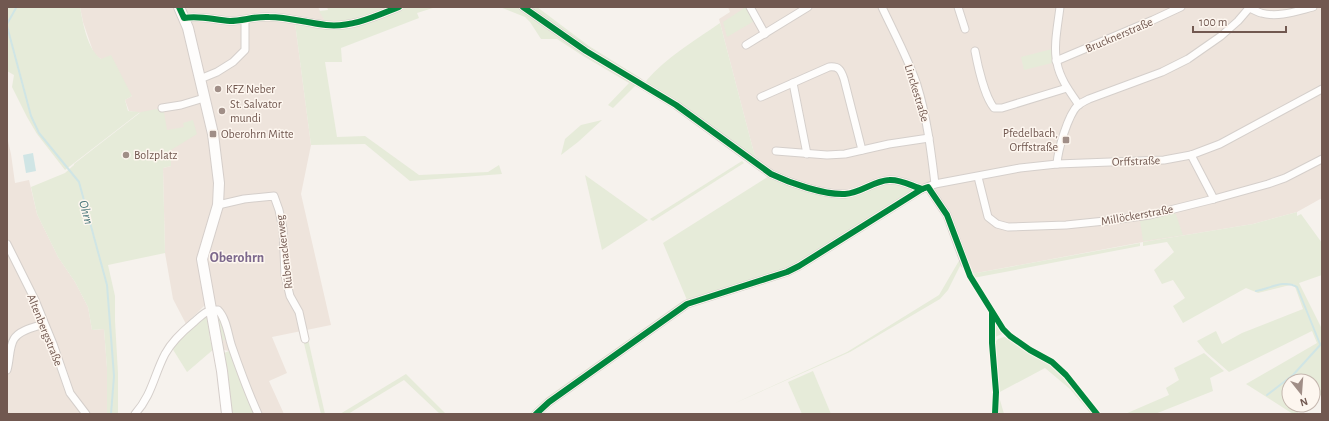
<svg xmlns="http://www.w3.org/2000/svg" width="1329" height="421" viewBox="0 0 1329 421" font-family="'Alegreya Sans',sans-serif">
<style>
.residential{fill:#eee4dc}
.green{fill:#e6ebd9}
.water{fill:#d0e5e5}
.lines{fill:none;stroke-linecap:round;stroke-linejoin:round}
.stream{stroke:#d0e5e5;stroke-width:2}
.minor-casing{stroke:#d5cfcb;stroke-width:9}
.secondary-casing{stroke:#d5ceca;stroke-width:12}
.minor{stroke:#fefdfc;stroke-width:7}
.secondary{stroke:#fefdfc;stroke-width:10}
.cycleway-casing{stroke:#fdf6ef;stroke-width:8}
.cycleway{stroke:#00873e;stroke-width:6}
.poi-dot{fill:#a08e87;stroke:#fdf6ef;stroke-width:1.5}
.labels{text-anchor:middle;stroke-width:3;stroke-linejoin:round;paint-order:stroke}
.street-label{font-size:12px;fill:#715850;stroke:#fdf6ef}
.poi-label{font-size:12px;fill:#715850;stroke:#fdf6ef;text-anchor:start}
.water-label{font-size:13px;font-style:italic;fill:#49777b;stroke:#fdf6ef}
.quarter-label{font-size:14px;font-weight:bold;fill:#7c688c;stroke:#fdf6ef}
</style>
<rect width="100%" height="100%" fill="#f6f2ed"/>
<g class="residential">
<path d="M80,7H318L326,23H295L311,145L301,194L331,325L272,337L287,373L269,381L284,414H254L229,351L215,348L212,345L210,340L206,304L186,324L173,299L165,253L163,168L171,166L142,113L129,111L125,100L132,96L101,59L94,54L83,22Z"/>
<path d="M728,7H1322V198L1297,212L1253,224L1143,242L971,274L948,213L923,187L834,191L788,180L760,165L754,153L719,19L730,12Z"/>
<path d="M7,137L11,154L15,183L29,180L37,214L58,257L75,282L88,307L92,330L104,329L107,368V414H7Z"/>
</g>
<g class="green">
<path d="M7,7H80C83,23 87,49 101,59L111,55L132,96L125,100L128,111L140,112L65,170L37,134L27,117L12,87L14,75L7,71Z"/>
<path d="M327,7H392L348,21L326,23L319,11L328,10Z"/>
<path d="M407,7H436L417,13L419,18L341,48L342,62H325L337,137L365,136L419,175L488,172L499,165L502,174L410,181L365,144L311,145L295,23L370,21Z"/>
<path d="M500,7H519L586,53L634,82L635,86L613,108L608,105L629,83L583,56L557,39H541L530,22L525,17Z"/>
<path d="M528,7H537L589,46L642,79H636L586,49Z"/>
<path d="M746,7L756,20L727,37L723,22Z"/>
<path d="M720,23L754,153L760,165L648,86L646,81C667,57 694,41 720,23Z"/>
<path d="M1052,49V63L1024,70L1021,57Z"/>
<path d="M162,108L164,112L167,130L184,127L183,123L193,120L197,134L171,150V166L163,168L165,253L108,265L115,296V321L118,373V414H107V368L104,329L92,330L88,307L75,282L58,257L37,214L31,187L65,173L74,165V164L141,112Z"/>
<path d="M602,120L578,142L561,155L565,139L581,125Z"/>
<path d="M742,161L744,163L653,221L650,219Z"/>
<path d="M585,175L648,220L602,250Z"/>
<path d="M769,176L785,184L833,196L890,183L900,184L916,189L798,265L690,301L687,300L663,243Z"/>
<path d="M1175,212L1183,235L1143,241L1140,221Z"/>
<path d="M1297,212V216L1301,214L1322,243V275L1299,283L1322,329V394L1313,401V381H1289V405H1308L1296,414H1293L1246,384L1317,343L1312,331L1229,372L1206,352L1197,341L1216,331L1222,344L1242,333L1303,309L1294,284L1258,293L1246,288L1183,323L1173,306L1185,298L1173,280L1162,284L1154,270L1174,252L1167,242L1143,246V242L1253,224Z"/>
<path d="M1140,243V246L973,278L971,274Z"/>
<path d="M960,259L961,264L948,290L940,299L850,352L733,404L847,352L939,295Z"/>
<path d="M786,277L690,307L695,302L775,278Z"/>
<path d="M684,300L683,304L534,414H529L546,398Z"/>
<path d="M217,316H219L226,339L222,341L216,317Z"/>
<path d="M207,317L210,319C210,327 207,342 215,348L187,372L172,348C180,338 194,321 207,317Z"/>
<path d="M993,318L1003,332L1002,334L995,337L994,336Z"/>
<path d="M306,330L325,414H321L301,331Z"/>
<path d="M1004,337L1010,338L1030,352L1051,364L1065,376L1095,414H1091L1070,389L1045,368L998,393L1004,414H997L998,393L994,343L998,339Z"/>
<path d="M229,351L232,354L248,400L254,414H230L224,353Z"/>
<path d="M1204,353L1224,371L1210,378L1213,391L1155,414H1125L1169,395L1166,388L1179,380L1174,368Z"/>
<path d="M813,371L831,414H802L788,382Z"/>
<path d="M406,374L446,414H440L404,380L348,414H340Z"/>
</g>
<path class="water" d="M33,153L36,171L26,173L23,155Z"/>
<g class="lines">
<g class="stream">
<path d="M7,24L16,8V7"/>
<path d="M7,26L31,116L39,133L79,182L107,285L114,376L111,414"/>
<path d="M1256,291C1269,289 1284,279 1297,287L1320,344"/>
<path d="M1267,395L1293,375L1322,343"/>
</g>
<g class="minor-casing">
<g id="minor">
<path d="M523,7L586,51L676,105L771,174C790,183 824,195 845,194C861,193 873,181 889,180C900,179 912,186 922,189"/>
<path d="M750,7L765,34"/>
<path d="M882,7C894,33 908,58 917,85C927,117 931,151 935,184"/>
<path d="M958,7L965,29"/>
<path d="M1060,7C1058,24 1053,47 1057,63C1060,79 1070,92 1079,105"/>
<path d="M1249,8C1253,9 1257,12 1261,13C1278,18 1297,11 1313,7"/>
<path d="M184,18C200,15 214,20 230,21C243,21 255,16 269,17C288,17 307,23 326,25C351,28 376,16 399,7"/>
<path d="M746,45L808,7"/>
<path d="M975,51C978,67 985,97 994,108H1002L1067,88"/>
<path d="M1056,61L1153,20L1181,7"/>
<path d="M200,79L217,72L233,62L245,50V20"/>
<path d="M793,83L807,154"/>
<path d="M761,97L829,67C839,66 841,70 844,79L862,150"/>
<path d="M162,108L181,105L204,98"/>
<path d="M776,151L827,155L845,154L889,144L929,138"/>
<path d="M1191,155L1214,199"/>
<path d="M1057,164C1058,149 1068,115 1078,105C1081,103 1085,101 1089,99L1162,72L1188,59L1221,36L1238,21L1250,7"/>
<path d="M978,177L988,217L997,224L1008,227L1066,225L1105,221L1150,215L1214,199L1268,184L1285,178L1322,159"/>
<path d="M928,187L947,215L965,264"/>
<path d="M218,205L244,199L274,196L279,210L283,229L285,275L290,296L299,312L305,339"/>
<path d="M7,244L35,300L53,344L70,393L86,414"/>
<path d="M7,370C10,360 9,347 14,339C19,330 35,327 44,324"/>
<path d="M135,414C152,395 154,375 165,354C172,341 183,331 194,322C202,315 207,309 218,310C227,319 228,336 232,347C240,370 248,392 258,414"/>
<path d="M536,414L549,402L687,304L787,272L799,266L922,189L935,184L1020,168L1057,164L1164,160L1191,155L1220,144L1322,89"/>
</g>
</g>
<g class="secondary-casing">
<path id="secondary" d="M179,7L188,28L213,134L219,183L218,205L202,259L222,371L227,414"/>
</g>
<use href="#minor" class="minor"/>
<use href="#secondary" class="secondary"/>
<g class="cycleway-casing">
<g id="cycleway">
<path d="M179,7L184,18C200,15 214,20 230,21C243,21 255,16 269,17C288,17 307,23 326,25C351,28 376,16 399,7"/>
<path d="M523,7L586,51L676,105L771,174C790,183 824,195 845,194C861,193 873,181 889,180C900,179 912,186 922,189"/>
<path d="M992,313V343L996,392L995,414"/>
<path d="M536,414L549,402L687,304L787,272L799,266L922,189L928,187L947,215L970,276L1003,329L1010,336L1030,350L1052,362L1066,375L1097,414"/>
</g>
</g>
<use href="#cycleway" class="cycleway"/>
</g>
<g class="poi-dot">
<circle cx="218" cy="89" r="4"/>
<circle cx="222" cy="111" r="4"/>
<rect x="209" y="130" width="8" height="8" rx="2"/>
<rect x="1062" y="136" width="8" height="8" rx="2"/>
<circle cx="126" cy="155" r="4"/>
</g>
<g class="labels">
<g class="street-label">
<text transform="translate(1119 35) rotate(-23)" y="4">Brucknerstraße</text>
<text transform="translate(917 93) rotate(73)" y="4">Linckestraße</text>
<text transform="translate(1136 161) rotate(-2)" y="4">Orffstraße</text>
<text transform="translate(1137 215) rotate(-10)" y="4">Millöckerstraße</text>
<text transform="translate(284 252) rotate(-97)" y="4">Rübenackerweg</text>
<text transform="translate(45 330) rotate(68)" y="4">Altenbergstraße</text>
</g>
<g class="poi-label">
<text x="226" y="93">KFZ Neber</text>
<text x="230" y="108">St. Salvator<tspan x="230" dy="14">mundi</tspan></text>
<text x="1058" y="137" text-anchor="end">Pfedelbach,<tspan x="1058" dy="14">Orffstraße</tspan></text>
<text x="221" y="138">Oberohrn Mitte</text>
<text x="134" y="159">Bolzplatz</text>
</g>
<g class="water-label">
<text transform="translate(87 212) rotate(75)" y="5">Ohrn</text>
</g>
<g class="quarter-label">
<text x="237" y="262">Oberohrn</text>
</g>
</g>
<rect width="1329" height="421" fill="none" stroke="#715850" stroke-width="16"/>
<g transform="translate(1301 393) rotate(163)"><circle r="19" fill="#fdf6ef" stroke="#c5b7af"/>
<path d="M0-3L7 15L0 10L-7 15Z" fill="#a08e87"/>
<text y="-6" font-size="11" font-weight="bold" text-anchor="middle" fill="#715850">N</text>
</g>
<path d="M1193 26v6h93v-6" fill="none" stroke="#715850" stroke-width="2"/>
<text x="1199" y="26" font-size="12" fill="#715850" stroke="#fdf6ef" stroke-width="3" paint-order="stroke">100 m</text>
</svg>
